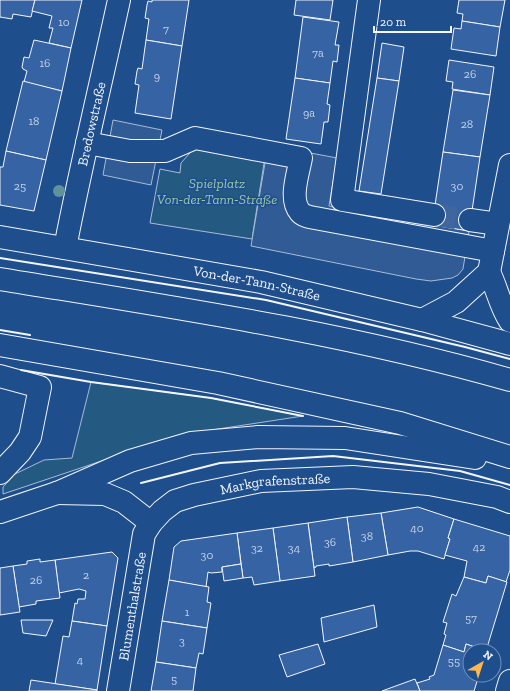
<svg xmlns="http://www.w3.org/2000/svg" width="510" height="691" viewBox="0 0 510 691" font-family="'Zilla Slab',serif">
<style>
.green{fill:#245a82;stroke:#a8bbd7}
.parking{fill:#305b95;stroke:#a8bbd7}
.building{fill:#3563a3;stroke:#f2f6ff}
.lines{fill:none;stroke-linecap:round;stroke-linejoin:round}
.minor-tunnel{stroke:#3f679d;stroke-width:22;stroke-dasharray:22 11;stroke-linecap:butt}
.minor-casing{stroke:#f2f6ff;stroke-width:24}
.major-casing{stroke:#f2f6ff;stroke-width:24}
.highway-casing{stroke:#f2f6ff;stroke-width:24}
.minor{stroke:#1f4e8c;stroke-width:22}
.major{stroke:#1f4e8c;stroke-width:22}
.highway{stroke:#1f4e8c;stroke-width:22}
.wall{stroke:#f2f6ff;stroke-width:2}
.tree{fill:#61919a}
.labels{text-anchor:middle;stroke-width:3;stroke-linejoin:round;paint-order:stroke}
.number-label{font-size:12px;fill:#c3d1e8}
.street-label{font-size:14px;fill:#f2f6ff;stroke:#1f4e8c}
.park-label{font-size:14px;font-style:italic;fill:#97c8a6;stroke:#1f4e8c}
</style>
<rect width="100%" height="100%" fill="#1f4e8c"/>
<g class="green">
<path d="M198,144L265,157L252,239L150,223L160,169L180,173L181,163Z"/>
<path d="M91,382L211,398L303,416L179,435L3,494V487L15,474L44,460L72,458Z"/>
</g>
<g class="parking">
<path d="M113,120L162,130L151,185L103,175Z"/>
<path d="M268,145L337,158L329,206L469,231L463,269L458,275L452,278L431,281L416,279L251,246Z"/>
</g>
<g class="building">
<path d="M0,0H39H35L31,17L13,14L12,19L0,17Z"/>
<path d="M35,0H82L71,48L49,43L53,28H49L52,16L32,11Z"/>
<path d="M152,0H189L182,46L146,40L149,19L145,18L147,5L148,1L152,2Z"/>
<path d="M296,0H333L330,20L294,15Z"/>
<path d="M459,0H505L500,27L462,21L463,14L457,13Z"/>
<path d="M303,17L339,22L335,45H339L337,62L333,61L330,83L295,78Z"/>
<path d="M462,21L500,27L496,56L451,49L454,28L461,29Z"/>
<path d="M34,40L71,48L62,91L24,82L27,71L23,69L22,67L24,57L29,58Z"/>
<path d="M146,40L182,46L171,119L135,113L139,85L135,84L137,71L138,68L142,69Z"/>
<path d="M382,43L404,47L399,81L377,78Z"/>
<path d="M449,60L494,67L490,95L452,89L453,82L446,81Z"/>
<path d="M295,78L330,83L327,104L330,105L328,122H324L321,144L286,139Z"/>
<path d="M377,78L399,81L381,194L359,191Z"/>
<path d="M23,81L62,91L46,160L6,151Z"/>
<path d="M453,90L490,95L480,157L443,152Z"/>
<path d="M6,151L46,160L34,211L0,205V167H3Z"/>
<path d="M443,152L480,157L469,231L432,225Z"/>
<path d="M418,507L454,519L448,538L450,539L444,559L418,551H410L388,555L381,513Z"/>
<path d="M381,513L388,555L353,562L347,517Z"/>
<path d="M347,517L353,562L329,566V564L316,566V567L314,568L308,523Z"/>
<path d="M454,519L510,536V570L506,582L488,576L486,583L464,577L467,561L445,555L450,539L448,538Z"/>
<path d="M308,523L315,576L280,581L273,528Z"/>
<path d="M273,528L280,581L254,585L252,577L243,578L237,533Z"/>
<path d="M237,533L241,564L222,567V572L211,573L208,572L206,587L169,580L174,547L181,541Z"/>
<path d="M112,552L118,558L107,626L72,621L75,603L77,604L78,599H85L86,591L79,589L59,593L55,560Z"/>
<path d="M40,559V562L55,560L60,598L36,601V604L19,607L13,566L27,564V561Z"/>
<path d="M241,564L243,578L224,581L222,567Z"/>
<path d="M13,566L20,612L0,615V568Z"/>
<path d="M488,576L507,582L486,651L466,644L464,652L443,645L446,635L444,634L447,623L443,622L452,594L456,596L464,577L486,583Z"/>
<path d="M169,580L209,587L207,602L211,603L207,628L162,621Z"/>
<path d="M374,605L377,627L324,642L321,618Z"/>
<path d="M21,620H53L46,636L23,633Z"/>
<path d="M72,621L107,626L97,690L55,684L63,636L69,637Z"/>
<path d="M162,621L207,628L203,654L199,653L196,668L156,662Z"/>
<path d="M318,644L325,664L287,677L279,655Z"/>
<path d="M466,644L486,651H470V675H479L474,691H420L417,683L430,679L429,677L434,675L443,645L464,652Z"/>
<path d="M156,662L196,668L193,691H151Z"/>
<path d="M415,679L420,691H382Z"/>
<path d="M31,680L97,690V691H29Z"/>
</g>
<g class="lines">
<path class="minor-tunnel" d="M434,215L470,220"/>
<g class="minor-casing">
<g id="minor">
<path d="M369,0L342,200L434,215"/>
<path d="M87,143L130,151H165L195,138L301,158C298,174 289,199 300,212C303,216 310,217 315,218L493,251"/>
<path d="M470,220L498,224"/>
<path id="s1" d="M0,237L261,282L422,320L510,344"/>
<path id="s2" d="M65,248C81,165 101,83 119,0"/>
<path d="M489,272C497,288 500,306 510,321"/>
<path d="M422,320L456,302L489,272L510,165"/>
<path d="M0,376L40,387L30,437L20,452L0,473"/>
<path d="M57,493L105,494L124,502L151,523"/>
<path id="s3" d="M118,691L144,534L151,523L162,511L175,501L194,495L261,481L353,477L429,484L497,497L510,502"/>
<path d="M507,691L510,681"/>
</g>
</g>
<g class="major-casing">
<path id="major" d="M0,512L57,493"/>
</g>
<g class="highway-casing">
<g id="highway">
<path d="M0,279C171,307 343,332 510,380"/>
<path d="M0,345L218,383L400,423L510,457"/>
<path d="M57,493L130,461L191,443L258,437L345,438L475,458"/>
</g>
</g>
<use href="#minor" class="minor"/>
<use href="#major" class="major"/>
<use href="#highway" class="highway"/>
<g class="wall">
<path d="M0,258L266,300L465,347L510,359"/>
<path d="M0,330L30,335"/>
<path d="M21,370L91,382L211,398L303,416"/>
<path d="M141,483L220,463L333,456L460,471L510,485"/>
</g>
</g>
<circle class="tree" cx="59" cy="191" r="6"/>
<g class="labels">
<g class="number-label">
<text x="64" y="26">10</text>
<text x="166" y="33">7</text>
<text x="318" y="57">7a</text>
<text x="45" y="67">16</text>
<text x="470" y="78">26</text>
<text x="157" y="80">9</text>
<text x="309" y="117">9a</text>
<text x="34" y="125">18</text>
<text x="467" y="128">28</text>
<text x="20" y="190">25</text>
<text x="457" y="190">30</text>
<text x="417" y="532">40</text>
<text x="367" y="540">38</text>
<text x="330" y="546">36</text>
<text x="479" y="551">42</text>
<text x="257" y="552">32</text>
<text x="294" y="552">34</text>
<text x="207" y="559">30</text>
<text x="86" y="579">2</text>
<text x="36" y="584">26</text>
<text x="187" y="616">1</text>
<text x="471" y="622">57</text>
<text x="182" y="645">3</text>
<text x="80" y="664">4</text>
<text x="454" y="665">55</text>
<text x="174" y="683">5</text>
</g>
<g class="street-label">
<text dy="5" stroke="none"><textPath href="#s2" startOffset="127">Bredowstraße</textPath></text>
<text dy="5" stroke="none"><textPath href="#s1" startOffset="261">Von-der-Tann-Straße</textPath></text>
<text dy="5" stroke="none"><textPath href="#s3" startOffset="307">Markgrafenstraße</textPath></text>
<text dy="5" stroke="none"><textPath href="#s3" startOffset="86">Blumenthalstraße</textPath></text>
</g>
<g class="park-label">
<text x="217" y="188">Spielplatz<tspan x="217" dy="16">Von-der-Tann-Straße</tspan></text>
</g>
</g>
<g transform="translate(482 663) rotate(39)"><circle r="19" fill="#1f4e8c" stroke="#7391ba"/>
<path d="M0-3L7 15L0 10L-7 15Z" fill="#ffb74d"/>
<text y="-6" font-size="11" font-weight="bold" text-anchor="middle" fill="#f2f6ff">N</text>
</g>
<path d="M374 26v6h77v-6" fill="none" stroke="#f2f6ff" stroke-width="2"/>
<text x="380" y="26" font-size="12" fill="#f2f6ff" stroke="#1f4e8c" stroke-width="3" paint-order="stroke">20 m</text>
</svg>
